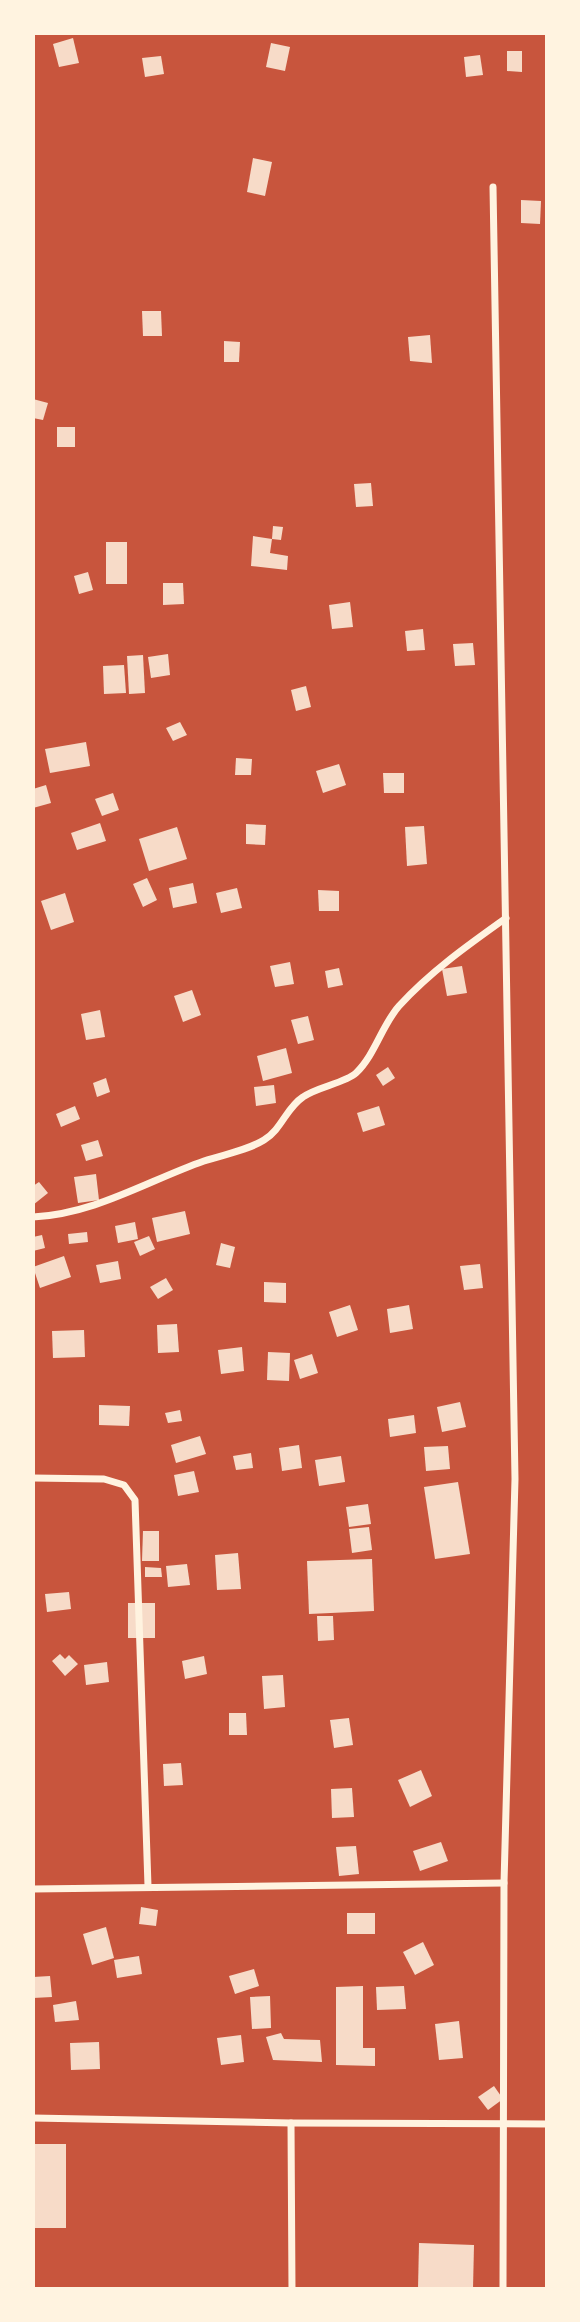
<svg xmlns="http://www.w3.org/2000/svg" width="580" height="2322" viewBox="0 0 580 2322" font-family="'Libre Baskerville',serif">
<style>
.building{fill:#f7dbc8}
.lines{fill:none;stroke-linecap:round;stroke-linejoin:round}
.minor{stroke:#fff3e0;stroke-width:7}
</style>
<rect width="100%" height="100%" fill="#c8553d"/>
<g class="building">
<path d="M73,38L79,63L59,67L53,44Z"/>
<path d="M271,43L290,47L285,71L266,67Z"/>
<path d="M507,51H522V72L507,71Z"/>
<path d="M480,55L483,75L466,77L464,57Z"/>
<path d="M161,56L164,74L145,77L142,58Z"/>
<path d="M253,158L272,162L265,196L247,192Z"/>
<path d="M521,200L541,201L540,224L521,223Z"/>
<path d="M142,311H161L162,336H143Z"/>
<path d="M430,335L432,363L410,361L408,337Z"/>
<path d="M224,341L240,342L239,362H224Z"/>
<path d="M33,399L48,403L43,420L33,418Z"/>
<rect x="57" y="427" width="18" height="20"/>
<path d="M371,483L373,506L356,507L354,484Z"/>
<path d="M273,526L283,527L281,540L272,539Z"/>
<path d="M253,536L272,539L270,553L288,556L287,570L251,566Z"/>
<rect x="106" y="542" width="21" height="42"/>
<path d="M88,572L93,590L79,594L74,576Z"/>
<path d="M163,583H183L184,604L163,605Z"/>
<path d="M350,602L353,627L332,629L329,605Z"/>
<path d="M423,629L425,650L407,651L405,631Z"/>
<path d="M473,643L475,665L455,666L453,644Z"/>
<path d="M168,654L170,675L151,678L148,657Z"/>
<path d="M143,655L145,693L129,694L127,656Z"/>
<path d="M124,665L126,693L104,694L103,666Z"/>
<path d="M306,686L311,707L296,711L291,690Z"/>
<path d="M180,722L187,735L173,741L166,728Z"/>
<path d="M86,742L90,766L50,773L45,749Z"/>
<path d="M236,758L252,759L251,775H235Z"/>
<path d="M339,764L346,785L323,793L316,771Z"/>
<path d="M383,773H404V793H384Z"/>
<path d="M46,785L51,803L33,808V789Z"/>
<path d="M113,793L119,810L102,816L95,799Z"/>
<path d="M100,823L106,841L77,850L71,833Z"/>
<path d="M246,824L266,825L265,845L246,844Z"/>
<path d="M424,826L427,864L407,866L405,827Z"/>
<path d="M177,827L187,859L149,871L139,839Z"/>
<path d="M147,878L157,900L143,907L133,884Z"/>
<path d="M193,883L197,903L173,908L169,888Z"/>
<path d="M237,888L242,908L221,913L216,893Z"/>
<path d="M318,890L339,891V911H319Z"/>
<path d="M65,893L74,922L51,930L41,901Z"/>
<path d="M290,962L294,984L275,987L270,966Z"/>
<path d="M462,966L467,993L447,996L442,969Z"/>
<path d="M339,968L343,985L328,988L325,971Z"/>
<path d="M192,990L201,1015L183,1022L174,996Z"/>
<path d="M100,1010L105,1037L86,1040L81,1014Z"/>
<path d="M308,1016L314,1040L298,1044L291,1020Z"/>
<path d="M286,1048L292,1073L263,1081L257,1056Z"/>
<path d="M388,1067L395,1078L383,1086L376,1075Z"/>
<path d="M106,1078L110,1092L97,1097L93,1083Z"/>
<path d="M274,1085L276,1103L256,1106L254,1087Z"/>
<path d="M75,1106L80,1119L61,1127L56,1114Z"/>
<path d="M379,1106L385,1125L363,1132L357,1113Z"/>
<path d="M98,1140L103,1156L86,1161L81,1145Z"/>
<path d="M96,1174L99,1200L78,1203L74,1177Z"/>
<path d="M39,1182L48,1193L33,1205V1186Z"/>
<path d="M185,1211L190,1234L157,1242L152,1218Z"/>
<path d="M135,1222L138,1239L118,1243L115,1226Z"/>
<path d="M87,1232L88,1242L69,1244L68,1234Z"/>
<path d="M42,1235L45,1248L33,1251V1237Z"/>
<path d="M149,1236L155,1249L140,1256L134,1242Z"/>
<path d="M221,1243L235,1247L230,1268L216,1265Z"/>
<path d="M64,1256L71,1277L40,1288L33,1267Z"/>
<path d="M118,1261L121,1279L100,1283L96,1265Z"/>
<path d="M480,1264L483,1288L464,1290L460,1266Z"/>
<path d="M166,1278L173,1290L158,1299L150,1287Z"/>
<path d="M264,1282L286,1283V1303L264,1302Z"/>
<path d="M350,1305L358,1330L337,1337L329,1312Z"/>
<path d="M409,1305L413,1329L390,1333L387,1309Z"/>
<path d="M177,1324L179,1352L158,1353L157,1325Z"/>
<path d="M84,1330L85,1357L53,1358L52,1331Z"/>
<path d="M242,1347L244,1371L221,1374L218,1350Z"/>
<path d="M268,1352L290,1353L289,1381L267,1380Z"/>
<path d="M312,1354L318,1373L300,1379L294,1360Z"/>
<path d="M460,1402L466,1427L442,1432L437,1407Z"/>
<path d="M99,1405L130,1406L129,1426L99,1425Z"/>
<path d="M180,1410L182,1421L168,1423L165,1413Z"/>
<path d="M414,1415L416,1433L390,1437L388,1419Z"/>
<path d="M200,1436L206,1454L176,1463L171,1445Z"/>
<path d="M299,1445L302,1468L282,1471L279,1448Z"/>
<path d="M448,1446L450,1469L426,1471L424,1447Z"/>
<path d="M251,1453L253,1468L236,1470L233,1456Z"/>
<path d="M341,1456L345,1482L319,1486L315,1460Z"/>
<path d="M194,1471L199,1492L178,1496L174,1475Z"/>
<path d="M458,1482L470,1554L435,1559L424,1487Z"/>
<path d="M368,1504L371,1524L349,1527L346,1507Z"/>
<path d="M369,1527L372,1550L352,1553L349,1529Z"/>
<path d="M143,1531H159V1561H142Z"/>
<path d="M238,1553L241,1589L217,1590L215,1555Z"/>
<path d="M372,1559L374,1611L309,1614L307,1561Z"/>
<path d="M187,1564L190,1585L168,1587L166,1566Z"/>
<path d="M145,1567L161,1568L162,1577H145Z"/>
<path d="M69,1592L71,1609L47,1612L45,1594Z"/>
<rect x="128" y="1603" width="27" height="35"/>
<path d="M317,1616H333L334,1640L318,1641Z"/>
<path d="M60,1654L65,1659L69,1655L78,1664L65,1676L52,1661Z"/>
<path d="M204,1656L207,1674L185,1679L182,1661Z"/>
<path d="M107,1662L109,1682L86,1685L84,1665Z"/>
<path d="M283,1675L285,1707L264,1709L262,1676Z"/>
<path d="M229,1713H246L247,1735H229Z"/>
<path d="M349,1718L353,1745L334,1748L330,1720Z"/>
<path d="M181,1763L183,1785L164,1786L163,1764Z"/>
<path d="M421,1770L432,1796L410,1807L398,1780Z"/>
<path d="M352,1788L354,1817L332,1818L331,1789Z"/>
<path d="M441,1842L448,1861L420,1871L413,1851Z"/>
<path d="M356,1846L359,1874L339,1876L336,1847Z"/>
<path d="M141,1907L158,1910L156,1926L139,1924Z"/>
<rect x="347" y="1913" width="28" height="21"/>
<path d="M106,1927L114,1958L92,1965L83,1934Z"/>
<path d="M423,1942L434,1965L415,1975L403,1952Z"/>
<path d="M139,1956L142,1974L117,1978L114,1960Z"/>
<path d="M254,1969L259,1986L235,1994L229,1976Z"/>
<path d="M50,1976L52,1997L33,1998V1977Z"/>
<path d="M363,1986V2048H375V2066L336,2065V1987Z"/>
<path d="M404,1986L406,2009L377,2010L376,1987Z"/>
<path d="M270,1996L271,2028L252,2029L250,1997Z"/>
<path d="M76,2001L79,2020L55,2022L53,2005Z"/>
<path d="M459,2021L463,2058L439,2060L435,2024Z"/>
<path d="M281,2033L284,2039L320,2040L322,2062L273,2060L266,2037Z"/>
<path d="M241,2035L244,2062L221,2065L217,2038Z"/>
<path d="M99,2042L100,2069L71,2070L70,2043Z"/>
<path d="M494,2086L503,2099L488,2110L478,2097Z"/>
<rect x="33" y="2144" width="33" height="84"/>
<path d="M419,2243L474,2245L473,2289H418Z"/>
</g>
<g class="lines">
<g class="minor">
<path d="M493,187L515,1479L504,1883L503,2289"/>
<path d="M33,1217C95,1214 147,1181 204,1161C225,1154 246,1151 264,1140C282,1129 286,1108 303,1097C317,1087 345,1083 356,1073C375,1055 382,1025 399,1006C430,972 468,945 506,918"/>
<path d="M33,1478L104,1479L124,1485L135,1500L148,1886"/>
<path d="M33,1889L504,1883"/>
<path d="M33,2118L291,2123L547,2124"/>
<path d="M291,2123L292,2289"/>
</g>
</g>
<rect width="580" height="2322" fill="none" stroke="#fff3e0" stroke-width="70"/>
</svg>
